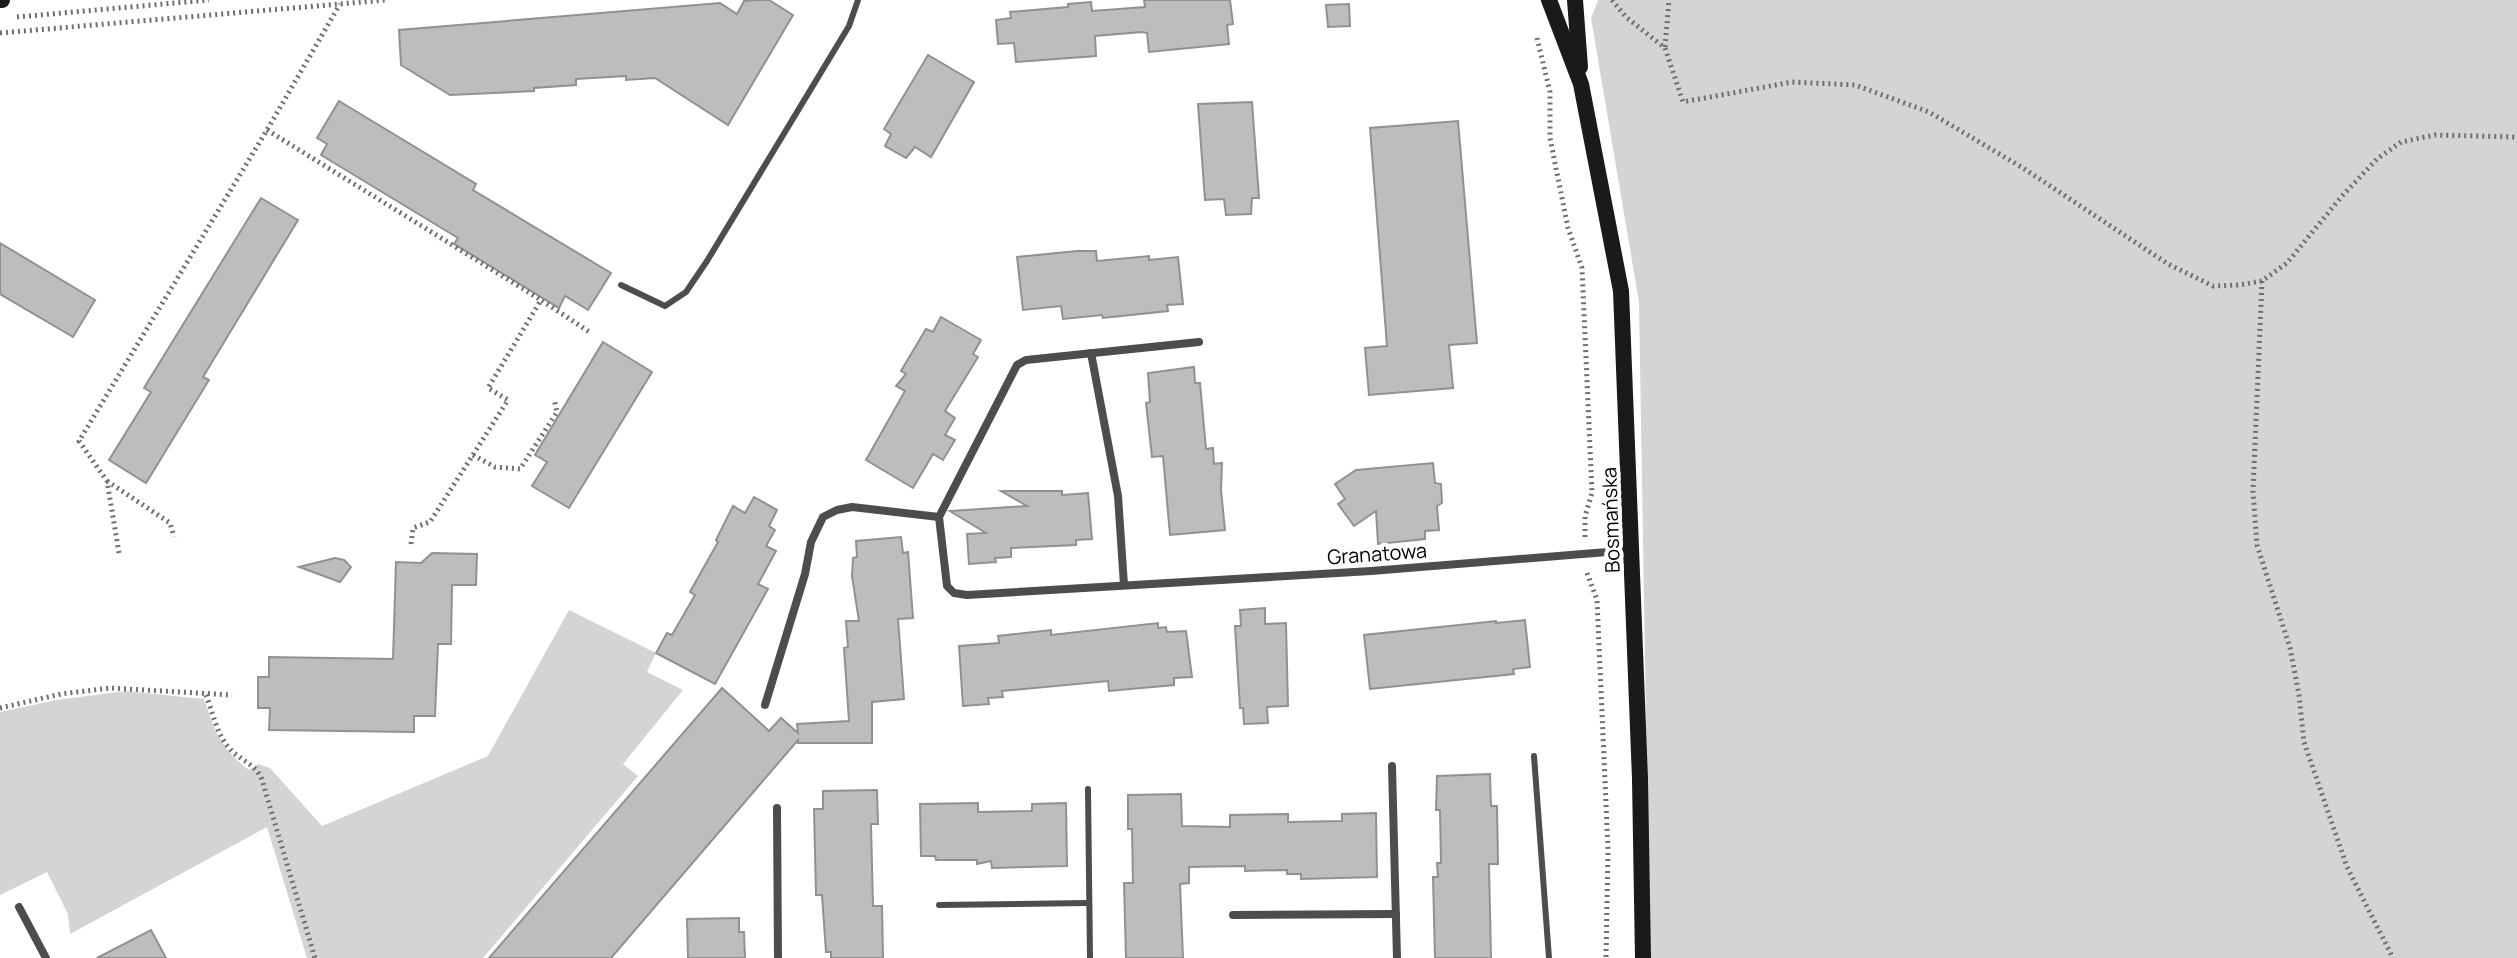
<svg xmlns="http://www.w3.org/2000/svg" width="2517" height="958" viewBox="0 0 2517 958" font-family="Manrope,sans-serif">
<style>
.green{fill:#d4d4d4}
.building{fill:#bdbdbd;stroke:#919191;stroke-width:2}
.lines{fill:none;stroke-linecap:round;stroke-linejoin:round}
.path{stroke:#6f6f6f;stroke-width:5;stroke-dasharray:2 4;stroke-linecap:butt}
.lane{stroke:#4d4d4d;stroke-width:6}
.street{stroke:#4d4d4d;stroke-width:8}
.secondary{stroke:#1a1a1a;stroke-width:16}
.labels{text-anchor:middle;stroke-width:8;stroke-linejoin:round;paint-order:stroke}
.street-label{font-size:20px;fill:#000;stroke:#fff}
</style>
<rect width="100%" height="100%" fill="#fff"/>
<g class="green">
<path d="M1598,0H2517V958H1650L1639,302L1591,18Z"/>
<path d="M569,610L656,653L647,672L683,690L623,764L638,776L483,958H307L267,827L70,934L68,914L47,872L0,895V712L56,700L126,691L204,699C217,735 218,745 249,770L258,764L270,768L322,826L488,756Z"/>
</g>
<g class="building">
<path d="M760,0H769L793,15L728,125L655,78L626,80V76L576,79V85L534,88V91L450,95L401,65L399,30L720,3L737,14L744,1Z"/>
<path d="M1144,0H1230L1233,24L1227,25L1229,44L1149,52L1147,33L1142,32L1095,36L1096,56L1016,62L1014,43L998,44L996,20L1011,18L1010,12L1068,7V4L1091,2L1092,11L1145,7Z"/>
<path d="M1349,4L1350,26L1328,27L1326,5Z"/>
<path d="M928,55L974,82L931,157L915,147L906,158L885,146L891,134L884,129Z"/>
<path d="M339,101L476,184L473,190L611,273L588,310L565,296L559,308L454,244L458,238L321,155L327,144L317,138Z"/>
<path d="M1252,102L1259,198H1252L1251,214L1226,215L1224,199L1205,200L1198,104Z"/>
<path d="M1458,121L1477,343L1449,345L1453,388L1369,395L1365,348L1387,346L1370,128Z"/>
<path d="M261,198L298,220L203,377L209,380L146,483L109,460L151,392L144,388Z"/>
<path d="M0,243L95,300L73,337L0,294Z"/>
<path d="M1077,251H1096L1097,261L1149,256V260L1178,257L1183,304L1167,305L1168,311L1103,318L1102,315L1063,319L1061,306L1023,310L1017,257Z"/>
<path d="M941,317L981,340L973,354L978,357L945,411L955,418L945,435L955,440L943,460L933,454L913,488L866,460L905,391L896,386L906,374L901,371L926,329L933,332Z"/>
<path d="M603,342L652,372L569,508L532,486L547,462L535,455Z"/>
<path d="M1194,367L1195,383H1200L1206,449L1213,448L1214,464L1222,463L1221,490L1225,530L1170,535L1163,456L1152,457L1146,403L1150,402L1148,373Z"/>
<path d="M1433,463L1435,483L1441,484L1442,503L1437,506L1439,530L1425,531V539L1378,544L1376,511L1354,526L1338,504L1345,499L1335,484L1356,470Z"/>
<path d="M1001,491H1062V495L1088,493L1092,539L1076,540V545L1011,548V557L995,558L996,562L969,564L967,534L986,533L950,511L1027,506Z"/>
<path d="M754,497L777,510L769,526L775,530L766,546L776,551L758,584L768,589L715,684L656,653L667,633L672,635L695,595L690,592L718,542L716,540L733,506L745,513Z"/>
<path d="M901,537L903,553L908,552L913,618L898,619L904,699L872,702V743H798V740L611,958H489L722,688L769,731L781,718L798,733L797,724L849,721L844,648L848,647L846,621H859L852,576L853,558L857,557L856,541Z"/>
<path d="M432,553L477,554L476,585H452L451,644H438L435,716H414V732L269,730L270,708H258V677H269V657L393,659L396,562L421,563Z"/>
<path d="M335,558L344,560L351,567L340,582L299,567Z"/>
<path d="M1265,608V624L1286,623L1288,706L1267,707L1268,723L1244,724L1243,708H1240L1235,626H1241L1240,610Z"/>
<path d="M1525,620L1530,667L1513,669L1514,674L1370,689L1364,635L1496,621V623Z"/>
<path d="M1158,623V628L1166,627L1167,632L1186,631L1192,677L1174,678V685L1109,691L1108,681L1002,691L1003,697L988,698L989,704L963,706L959,646L999,643L998,636L1051,630V635Z"/>
<path d="M1490,774L1491,806H1497L1498,864H1489L1491,958H1435L1433,877H1438L1437,863H1441L1440,810H1436L1437,776Z"/>
<path d="M877,790L878,824H871L873,906H882L883,958H831V952H826L822,895H816L814,809H823V791Z"/>
<path d="M1181,794L1182,826L1230,827V815L1288,814V822L1342,821V814L1376,813L1377,877L1301,879V874H1287V870L1245,871V866L1189,867V883L1180,884L1183,958H1126L1124,883H1133L1132,829H1128V795Z"/>
<path d="M978,803V812L1032,811V804L1066,803L1067,866L992,868L991,861L977,864V860H936L935,856H921L920,804Z"/>
<path d="M739,918V932H744L745,958H688L687,919Z"/>
<path d="M151,930L166,958H97Z"/>
</g>
<g class="lines">
<g class="path">
<path d="M1612,0L1626,17L1665,48L1683,102L1792,82L1855,85L1929,112L2023,168L2168,264L2213,286L2239,285L2262,281L2287,263L2342,196L2377,159L2401,142L2435,135L2517,137"/>
<path d="M17,17L209,0"/>
<path d="M0,33L386,0"/>
<path d="M1537,38L1550,92V138L1568,228L1582,268L1592,493L1585,516V537"/>
<path d="M1665,47L1669,0"/>
<path d="M267,130L541,300"/>
<path d="M2262,281L2253,491L2257,545L2290,648L2299,695L2304,742L2347,867L2393,958"/>
<path d="M473,455L495,467L520,469L557,412L554,399"/>
<path d="M107,481L170,523L174,537"/>
<path d="M411,544L413,528L430,522L508,400L488,388L541,300L591,333"/>
<path d="M119,553L107,481L79,441L267,130L340,4"/>
<path d="M1587,573L1597,600L1608,849L1606,958"/>
<path d="M206,695C213,712 217,736 230,749C241,761 256,764 262,780L315,958"/>
<path d="M0,708L61,694L110,688L232,695"/>
</g>
<g class="lane">
<path d="M621,285L665,306L686,292L707,261L849,26L858,0"/>
<path d="M1534,756L1549,958"/>
<path d="M1088,789L1090,958"/>
<path d="M939,905L1089,903"/>
</g>
<g class="street">
<path d="M1199,342L1026,360L1017,365L939,517L947,586L954,593L967,595L1371,571L1632,550"/>
<path d="M1091,353L1118,496L1124,585"/>
<path d="M765,705L805,574L811,542L823,517L837,510L852,507L939,517"/>
<path d="M1392,766L1397,958"/>
<path d="M777,808L778,958"/>
<path d="M19,907L46,958"/>
<path d="M1233,915L1396,914"/>
</g>
<g class="secondary">
<path d="M0,0H2"/>
<path d="M1549,0L1581,84L1621,291L1640,779L1643,958"/>
<path d="M1575,0L1580,67"/>
</g>
</g>
<g class="labels">
<g class="street-label">
<text transform="translate(1611 520) rotate(-92)" y="7">Bosmańska</text>
<text transform="translate(1377 554) rotate(-4)" y="7">Granatowa</text>
</g>
</g>
</svg>
